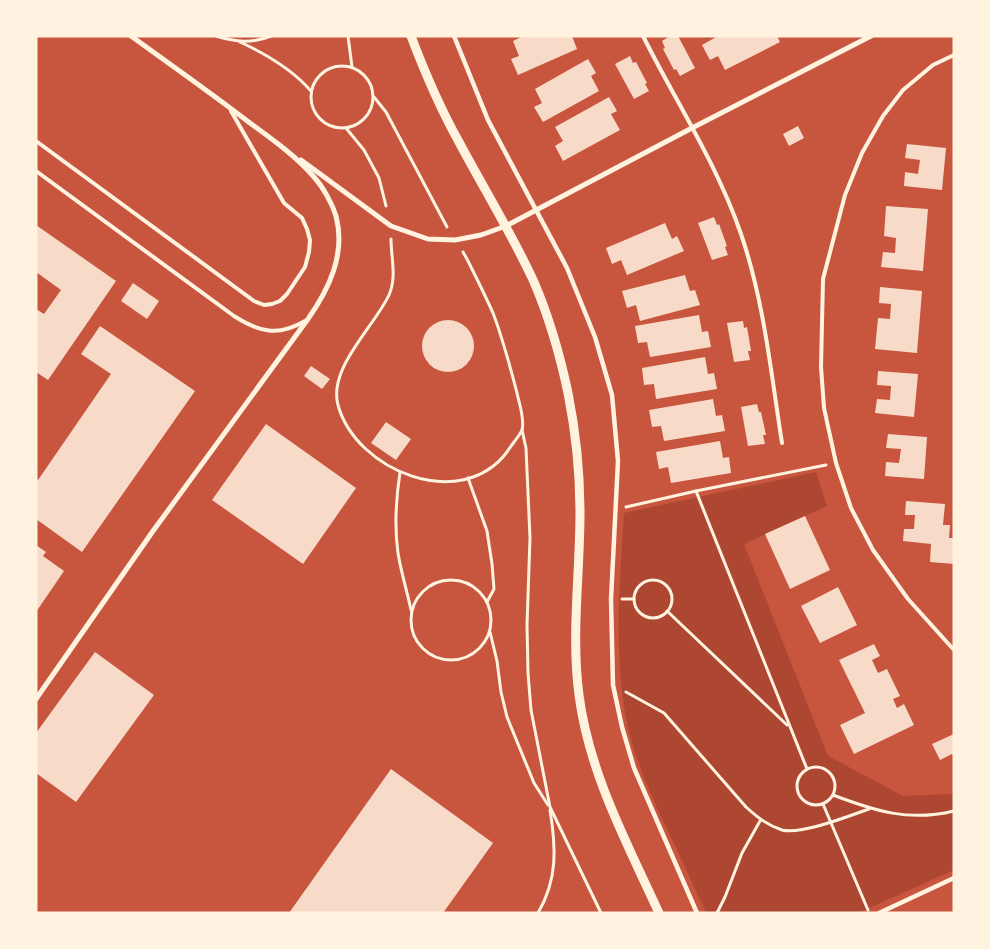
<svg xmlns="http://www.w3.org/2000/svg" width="990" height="949" viewBox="0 0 990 949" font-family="Raleway,sans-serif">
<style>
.green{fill:#ae4732}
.building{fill:#f7dbc8}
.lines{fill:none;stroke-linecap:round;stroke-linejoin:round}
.path{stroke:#fff3e0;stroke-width:3}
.service{stroke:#fff3e0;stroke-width:4}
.pedestrian{stroke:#fff3e0;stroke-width:4.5}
.minor{stroke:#fff3e0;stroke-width:5}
.tertiary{stroke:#fff3e0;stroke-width:9}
</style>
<rect width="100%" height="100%" fill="#c8553d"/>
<path class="green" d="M816,472L827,506L744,544L828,756L903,796L954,794V870L858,913H706C693,884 680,856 666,827C649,791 632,753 625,713C614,647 620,579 624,513Z"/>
<g class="building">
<path d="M523,36H572L577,49L518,75L511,59L519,56L513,41Z"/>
<path d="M670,36H678L695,68L680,76L676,69L674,70L663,49L665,48L662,41Z"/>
<path d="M718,36H777L780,42L725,70L718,56L710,60L702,45Z"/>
<path d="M630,56L633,63L636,62L647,83L645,84L649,91L634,99L615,64Z"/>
<path d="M588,59L596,73L591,76L599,91L543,122L534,107L542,103L535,89Z"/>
<path d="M609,97L617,111L611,114L620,130L563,161L555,146L563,141L555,127Z"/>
<path d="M798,126L804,138L789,146L783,134Z"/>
<path d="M907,144L946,148L942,190L904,186L905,172L918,174L920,160L905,158Z"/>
<path d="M886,206L928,209L923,271L881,267L883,252L895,253L896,238L884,236Z"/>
<path d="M714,217L717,225L719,224L727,246L725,247L728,255L712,260L698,223Z"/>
<path d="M665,223L672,239L677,236L684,251L627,275L621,260L612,264L606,248Z"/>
<path d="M36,225L116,281L48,380L36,372V309L44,314L61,290L36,272Z"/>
<path d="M685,275L690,291L695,290L700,305L640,321L636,305L627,308L622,291Z"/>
<path d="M133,283L159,301L147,319L121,301Z"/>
<path d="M880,287L922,291L917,353L875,349L878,318L890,319L891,304L879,303Z"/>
<path d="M699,315L702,332L708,331L711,347L650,357L647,342L638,343L635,326Z"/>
<circle cx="448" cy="346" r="26"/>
<path d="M743,321L744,328L747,327L751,351H748L750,360L734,362L727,323Z"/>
<path d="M100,326L195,391L82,552L36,519V478L38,480L111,374L81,354Z"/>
<path d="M705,357L708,374L714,373L717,389L656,399L654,384L644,385L642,368Z"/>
<path d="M311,366L330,379L322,389L304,376Z"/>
<path d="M878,371L918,374L914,417L875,413L877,399L890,400L891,386L877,385Z"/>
<path d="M713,399L716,416L722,415L725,431L664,441L661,426L652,427L649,410Z"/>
<path d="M757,404L759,412H761L766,435H763L765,444L748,446L741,407Z"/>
<path d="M386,422L411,439L396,460L371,443Z"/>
<path d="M266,424L356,488L303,564L212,500Z"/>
<path d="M888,434L927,437L924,479L885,476L886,462L899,463L901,449L886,448Z"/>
<path d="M720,441L723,458L729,457L731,473L671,483L668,467L659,469L656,452Z"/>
<path d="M906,501L945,504L943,525H950L949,538H954V564L930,562L931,544L903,541L904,529H914L915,515H905Z"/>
<path d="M805,516L830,570L790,589L765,534Z"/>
<path d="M36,545L46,552L43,556L64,571L36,612Z"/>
<path d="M838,587L857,625L820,643L801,606Z"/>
<path d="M874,644L880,656L872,660L878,673L887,669L900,696L893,699L897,708L904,704L914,725L854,754L840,725L865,713L839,660Z"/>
<path d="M95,652L154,695L76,802L36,773V733Z"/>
<path d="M954,734V757L952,754L940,760L932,744Z"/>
<path d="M391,769L493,843L443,913H289Z"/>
</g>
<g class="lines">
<g class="path">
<path d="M216,36C236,42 251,44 271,36"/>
<path d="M348,36L352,67"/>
<path d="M240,42C266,54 292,69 311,91"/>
<circle cx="342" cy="97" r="31"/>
<path d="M374,97L386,112L447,227"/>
<path d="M346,128L364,150L379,178L386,206"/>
<path d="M391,239C391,258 397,277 389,295C374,327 328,368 338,405C356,471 461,513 507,452C511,445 519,437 522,430C525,419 519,403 517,393C510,366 503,339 493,313C485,295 476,277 467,259L463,252"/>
<path d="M522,430L526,448L530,538L527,625L528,673L531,710L550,807L601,913"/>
<path d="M400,472C396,499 394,526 398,553C401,572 407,591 411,610"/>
<path d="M468,478L487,531L492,564L494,589L487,602"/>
<path d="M696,491L807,769"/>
<path d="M626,507L696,491L826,465"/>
<circle cx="451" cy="620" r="40"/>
<circle cx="653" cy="599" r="19"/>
<path d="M622,599H634"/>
<path d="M667,611L787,725"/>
<path d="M490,632L497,661L501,692L507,717L534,783L548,805"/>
<path d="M626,692L664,713L746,807C757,817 767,825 782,830C801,835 849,816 869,809"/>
<circle cx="816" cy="786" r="19"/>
<path d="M833,795C875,811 909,822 954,811"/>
<path d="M823,804L868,910"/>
<path d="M538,913C558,879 556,847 550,810"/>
<path d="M717,913L725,897L742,853L760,821"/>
</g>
<g class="service">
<path d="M643,36C676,102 717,164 741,234C764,301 771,373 782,443"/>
<path d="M954,55L933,65L903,90L883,116L862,153L845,195L823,279L821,367L824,408L836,463L851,508L873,550L908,599L954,650"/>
<path d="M36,141L254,301L264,305L272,304L280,301L287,294L305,267L309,252L310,240L307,229L302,218L284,203L231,111"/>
<path d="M36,171L234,316C259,332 278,337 305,321"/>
</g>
<g class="pedestrian">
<path d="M454,36L488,120L567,268L595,337L612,395L618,461L611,599L613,685L622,727L634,768L697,913"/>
<path d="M879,913L954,878"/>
</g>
<g class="minor">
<path d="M301,160L391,226L428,239L455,240L481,235L506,226L692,128L871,36"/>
<path d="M36,699L153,531L308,319C329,289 346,254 336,216C332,203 323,187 314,177C296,156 272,139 250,123C211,93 171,65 131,36"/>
</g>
<path class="tertiary" d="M411,36C425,73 440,108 459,142C484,189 512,234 534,282C549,317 560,355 568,393C576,433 580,473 580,513C580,574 571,635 579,695C589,773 627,843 659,913"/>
</g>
<rect width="990" height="949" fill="none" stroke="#fff3e0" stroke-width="75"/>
</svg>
